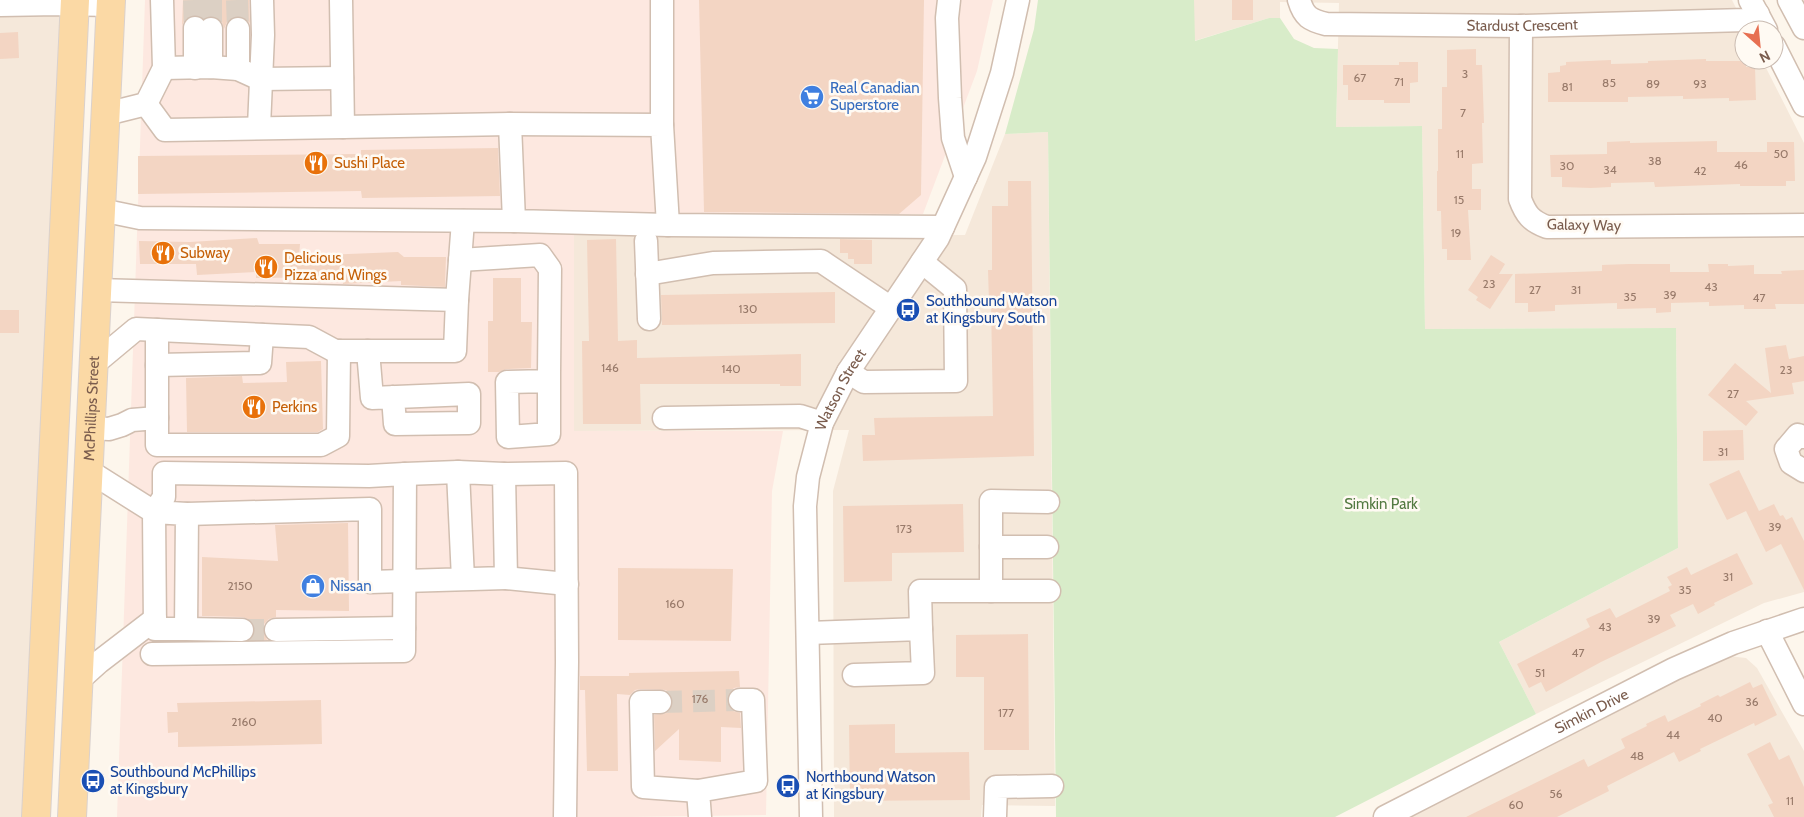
<svg xmlns="http://www.w3.org/2000/svg" width="1804" height="817" viewBox="0 0 1804 817" font-family="Cabin,sans-serif">
<style>
.residential{fill:#f5e8da}
.commercial{fill:#fde8e0}
.green{fill:#d8ecc9}
.building{fill:#f3d5c3}
.lines{fill:none;stroke-linecap:round;stroke-linejoin:round}
.minor-tunnel{stroke:#dcd0c4;stroke-width:22;stroke-dasharray:22 11;stroke-linecap:butt}
.minor-casing{stroke:#d1beb0;stroke-width:25}
.major-casing{stroke:#dad1cd;stroke-width:30}
.minor{stroke:#fff;stroke-width:22}
.major{stroke:#fbd9a5;stroke-width:28}
.labels{text-anchor:middle;stroke-width:5;stroke-linejoin:round;paint-order:stroke}
.number-label{font-size:12px;fill:#987a6a}
.street-label{font-size:15px;fill:#7a5c4d;stroke:#fffaf3}
.shop-label{font-size:15px;fill:#366cbe;stroke:#fffaf3;text-anchor:start}
.food-label{font-size:15px;fill:#c56008;stroke:#fffaf3;text-anchor:start}
.transit-label{font-size:15px;fill:#164399;stroke:#fffaf3;text-anchor:start}
.park-label{font-size:15px;fill:#537a41;stroke:#fffaf3}
</style>
<rect width="100%" height="100%" fill="#fdf6ec"/>
<g class="residential">
<path d="M0,0H68L26,817H0Z"/>
<path d="M1194,0H1732L1747,30H1744V60H1762L1804,143V592L1764,603L1536,714L1499,642L1678,548L1676,328L1425,329L1422,126L1336,127L1339,3L1280,2V18H1269L1194,41Z"/>
<path d="M1048,132L1055,806L982,805L981,817H834L833,491L849,430L574,431V235H965L1005,134Z"/>
<path d="M1728,656L1746,658L1757,668L1804,751V817H1395L1625,699Z"/>
</g>
<path class="commercial" d="M145,0H993L977,71L923,214L574,215V431H783L772,491L766,815L631,817H117Z"/>
<path class="green" d="M1038,0H1194L1195,41L1269,18H1280L1294,39L1314,48L1338,49L1336,127L1422,126L1425,329L1676,328L1678,548L1499,642L1536,714L1335,817H1056L1048,132L1005,134L1034,29Z"/>
<g class="building">
<path d="M183,0H249L250,23L244,17L238,16L231,18L227,22L224,29L222,22L217,17L211,16L204,18L195,15L188,17L184,21L182,26Z"/>
<path d="M699,0H924L921,195L899,214L704,212Z"/>
<rect x="1232" y="0" width="21" height="20"/>
<path d="M18,32L19,58L0,59V33Z"/>
<path d="M1476,49V65H1482L1484,123H1482L1483,163L1472,164V189H1481V210H1468L1471,260H1447V249H1442L1441,211H1437V171H1438V129H1442V87H1447V50Z"/>
<path d="M1706,59V61H1746V67H1755L1756,100L1729,101V98L1683,99V96L1628,97V102H1548V73L1560,72V66L1566,65V62L1611,60V64L1648,63V61Z"/>
<path d="M1399,62H1418V82L1410,83V103H1384V100H1348V85H1343V65H1399Z"/>
<path d="M1630,141V143L1717,141V152H1767V142H1794L1795,181H1786V186H1740V184L1655,187L1654,182L1611,183V187L1591,188L1562,187V177H1551L1550,155L1607,154V142Z"/>
<path d="M498,148L500,196L362,198L361,191L138,194V156L361,154V150Z"/>
<path d="M1008,181H1031L1034,456L863,461L862,435H875L874,418L993,416L991,302H989L988,270H992V206H1008Z"/>
<path d="M257,238L259,244H300L299,256L398,252L404,257H446L445,287L401,285V281L343,284L342,277L256,278V272L197,275L196,264H140L139,241L190,242Z"/>
<path d="M616,239L618,341L637,340V358L801,354V386H780V384H640L641,424H583L582,341H589L587,240Z"/>
<path d="M840,239L872,240V264H854V259H848V253H840Z"/>
<path d="M1491,255L1505,264L1499,274H1513L1490,309L1476,300L1478,297L1468,290Z"/>
<path d="M1629,264H1670V272H1709L1708,264H1728V266L1754,265V274H1782L1781,271L1804,270V304H1775L1776,309H1744V305L1709,306V302L1671,303V312L1656,313V308L1617,309V303L1555,305V311L1528,312V303H1515V274L1602,271V265Z"/>
<path d="M493,278H521V322H532L531,368L507,369L499,372H488V321H493Z"/>
<path d="M835,292V323L662,325L661,295Z"/>
<rect x="0" y="310" width="19" height="23"/>
<path d="M1786,345L1789,359L1804,356V381L1792,383L1794,394L1746,401L1758,412L1746,426L1708,395L1735,363L1771,393L1765,348Z"/>
<path d="M321,361L323,429L318,432H187L186,378L242,376L243,383L287,382L286,362Z"/>
<path d="M1743,430L1744,460L1703,461V431Z"/>
<path d="M1739,470L1759,511L1774,504L1780,516L1783,515L1786,520L1792,517L1804,541V590L1781,544L1766,552L1746,511L1727,520L1709,484Z"/>
<path d="M963,504L964,552L892,553V581L844,582L843,506Z"/>
<path d="M348,523L349,611L276,610V617L269,619L264,624L263,631L267,640H250L253,636L255,630L253,623L248,619L242,617L202,616V557L278,561L275,525Z"/>
<path d="M1737,553L1753,584L1714,603L1715,605L1698,614L1693,604L1670,615L1676,626L1601,662L1546,692L1541,682L1529,688L1517,664L1590,627L1586,619L1610,608L1616,618L1670,591L1668,587L1672,585L1667,577L1687,567L1691,575Z"/>
<path d="M618,568L733,569L731,641L618,640Z"/>
<path d="M1028,634L1029,750H984V677H956V635Z"/>
<path d="M739,671L740,687L734,688L729,693L727,700L728,706L733,711L740,713L741,728L721,727V762L679,760V729L655,751L654,715L667,713L672,708L673,702L671,695L666,690L641,689L635,690L630,695L617,694L618,771H587L585,690H580V676H629V673Z"/>
<path d="M1750,682L1753,688L1762,684L1777,715L1755,726L1754,723L1700,749L1701,751L1679,762L1674,752L1607,786L1609,791L1557,817H1466L1584,759L1588,767L1625,748L1621,739L1647,726L1646,724L1665,715L1668,722L1701,706L1700,704L1718,695L1720,697Z"/>
<path d="M321,700L322,744L178,747V732L168,733L167,712H178L177,703Z"/>
<path d="M895,724V753L969,752L970,800L850,801L849,725Z"/>
<path d="M1770,742L1779,760L1789,755L1804,787V817H1774L1768,805L1773,803L1747,754Z"/>
</g>
<g class="lines">
<g class="minor-tunnel">
<path d="M194,0L195,28"/>
<path d="M211,0V29"/>
<path d="M237,0L238,29"/>
<path d="M242,630H276"/>
<path d="M660,702L740,700"/>
</g>
<g class="minor-casing">
<g id="minor">
<path d="M949,0L947,18L950,98L953,138L966,177"/>
<path id="s1" d="M1299,0C1304,17 1310,20 1326,24L1521,26L1746,20L1758,14"/>
<path d="M1750,0L1766,30"/>
<path d="M1789,0L1804,28"/>
<path d="M0,5L58,4L111,5"/>
<path d="M1521,26L1520,199C1526,215 1531,221 1547,227L1804,225"/>
<path d="M195,28V68"/>
<path d="M211,29V67"/>
<path d="M238,29V69"/>
<path d="M1774,46L1804,105"/>
<path d="M164,68L211,67L238,69L260,79L342,78"/>
<path d="M146,104L165,130L343,127L341,0"/>
<path d="M106,114L146,104L164,68L162,0"/>
<path d="M510,124L514,221L668,225"/>
<path d="M662,125V0"/>
<path d="M259,127L263,35L262,0"/>
<path d="M343,127L510,124L662,125L668,225L943,227"/>
<path d="M101,210L140,218L514,221"/>
<path d="M646,241L649,319"/>
<path d="M460,260L540,255L550,269L549,374V434L508,437L507,382L549,381"/>
<path d="M647,274L713,263L821,261L891,308"/>
<path d="M457,300L463,221"/>
<path d="M157,330V418"/>
<path d="M368,351L372,398L469,394V423L395,424L393,397"/>
<path d="M94,364L136,329L309,337L335,351H455L457,300L97,290"/>
<path d="M157,365L260,363L262,335"/>
<path d="M848,372L864,382L956,381L955,289L922,262"/>
<path d="M664,418L800,416L822,423"/>
<path d="M91,428L109,429L122,425L132,420L157,418V445H321L338,436L339,351"/>
<path d="M1804,437L1798,435L1786,449L1791,463L1804,471"/>
<path d="M89,471L154,512L187,514L186,629H155L154,512L164,497V473L369,476L405,474L404,651L152,654"/>
<path d="M405,474L458,472"/>
<path d="M504,474L566,473L567,662L565,817"/>
<path d="M187,514L370,509V582L506,578L504,474L458,472L463,579"/>
<path d="M991,547H1047"/>
<path d="M506,578L567,584"/>
<path d="M991,591V501L1048,502"/>
<path d="M186,629L242,630"/>
<path d="M921,629L920,591H1049"/>
<path d="M276,630L404,628"/>
<path d="M1767,631L1804,704"/>
<path d="M808,633L921,629L923,673L854,675"/>
<path d="M79,680L99,662L155,619"/>
<path d="M660,702H641L643,787L698,791"/>
<path d="M700,817L698,791L756,781L753,700H740"/>
<path id="s2" d="M811,817L805,506L808,477L822,423L848,372L938,238L975,157L1002,73L1018,0"/>
<path d="M995,817L996,787L1052,786"/>
<path id="s3" d="M1385,817L1674,669L1733,643L1804,619"/>
</g>
</g>
<g class="major-casing">
<g id="major">
<path d="M36,817L75,0"/>
<path id="s4" d="M72,817L111,0"/>
</g>
</g>
<use href="#minor" class="minor"/>
<use href="#major" class="major"/>
</g>
<defs>
<g id="supermarket-disc" transform="scale(1.25)"><circle r="9.5" fill="#3f7fe0" stroke="#fffaf3"/><path d="M-6-5.5h2.5l.6 2H6L4.5 2H-2.5L-4.4-4H-6ZM-1.5 3.2a1.3 1.3 0 1 0 .1 0ZM3 3.2a1.3 1.3 0 1 0 .1 0Z" fill="#fff"/></g>
<g id="restaurant-disc" transform="scale(1.25)"><circle r="9.5" fill="#e8710a" stroke="#fffaf3"/><path d="M-5-6h1v4h1v-4h1v4h1v-4h1v5L-1.5 .5V6h-2V.5L-5-1ZM5-6V6H3V1.5H1.5Q1.5-4 5-6Z" fill="#fff"/></g>
<g id="bus-disc" transform="scale(1.25)"><circle r="9.5" fill="#1a4fb4" stroke="#fffaf3"/><path d="M-5-6H5V4H4V6H2V4H-2V6H-4V4H-5ZM-3.5-4V0h7V-4ZM-3.5 1.2v1.5H-2V1.2ZM2 1.2v1.5H3.5V1.2Z" fill="#fff"/></g>
<g id="shop-disc" transform="scale(1.25)"><circle r="9.5" fill="#3f7fe0" stroke="#fffaf3"/><path d="M-5-2.5h2.3a2.7 3.5 0 0 1 5.4 0H5L5.5 6h-11ZM-1.5-2.5h3a1.5 2.3 0 0 0-3 0Z" fill="#fff"/></g>
</defs>
<g fill-rule="evenodd">
<use href="#supermarket-disc" x="812" y="97"/>
<use href="#restaurant-disc" x="316" y="163"/>
<use href="#restaurant-disc" x="163" y="253"/>
<use href="#restaurant-disc" x="266" y="267"/>
<use href="#bus-disc" x="908" y="310"/>
<use href="#restaurant-disc" x="254" y="407"/>
<use href="#shop-disc" x="313" y="586"/>
<use href="#bus-disc" x="93" y="781"/>
<use href="#bus-disc" x="788" y="786"/>
</g>
<g class="labels">
<g class="number-label">
<text x="1465" y="78">3</text>
<text x="1360" y="82">67</text>
<text x="1399" y="86">71</text>
<text x="1609" y="87">85</text>
<text x="1653" y="88">89</text>
<text x="1700" y="88">93</text>
<text x="1567" y="91">81</text>
<text x="1463" y="117">7</text>
<text x="1460" y="158">11</text>
<text x="1781" y="158">50</text>
<text x="1655" y="165">38</text>
<text x="1741" y="169">46</text>
<text x="1567" y="170">30</text>
<text x="1610" y="174">34</text>
<text x="1700" y="175">42</text>
<text x="1459" y="204">15</text>
<text x="1456" y="237">19</text>
<text x="1489" y="288">23</text>
<text x="1711" y="291">43</text>
<text x="1535" y="294">27</text>
<text x="1576" y="294">31</text>
<text x="1670" y="299">39</text>
<text x="1630" y="301">35</text>
<text x="1759" y="302">47</text>
<text x="748" y="313">130</text>
<text x="610" y="372">146</text>
<text x="731" y="373">140</text>
<text x="1786" y="374">23</text>
<text x="1733" y="398">27</text>
<text x="1723" y="456">31</text>
<text x="1775" y="531">39</text>
<text x="904" y="533">173</text>
<text x="1728" y="581">31</text>
<text x="240" y="590">2150</text>
<text x="1685" y="594">35</text>
<text x="675" y="608">160</text>
<text x="1654" y="623">39</text>
<text x="1605" y="631">43</text>
<text x="1578" y="657">47</text>
<text x="1540" y="677">51</text>
<text x="700" y="703">176</text>
<text x="1752" y="706">36</text>
<text x="1006" y="717">177</text>
<text x="1715" y="722">40</text>
<text x="244" y="726">2160</text>
<text x="1673" y="739">44</text>
<text x="1637" y="760">48</text>
<text x="1556" y="798">56</text>
<text x="1790" y="805">11</text>
<text x="1516" y="809">60</text>
</g>
<g class="street-label">
<text dy="5" stroke="none"><textPath href="#s1" startOffset="235">Stardust Crescent</textPath></text>
<text transform="translate(1584 225) rotate(1)" y="5">Galaxy Way</text>
<text dy="5" stroke="none"><textPath href="#s2" startOffset="434">Watson Street</textPath></text>
<text dy="5" stroke="none"><textPath href="#s4" startOffset="409">McPhillips Street</textPath></text>
<text dy="5" stroke="none"><textPath href="#s3" startOffset="232">Simkin Drive</textPath></text>
</g>
<g class="shop-label">
<text x="830" y="93">Real Canadian<tspan x="830" dy="17">Superstore</tspan></text>
<text x="330" y="591">Nissan</text>
</g>
<g class="food-label">
<text x="334" y="168">Sushi Place</text>
<text x="180" y="258">Subway</text>
<text x="284" y="263">Delicious<tspan x="284" dy="17">Pizza and Wings</tspan></text>
<text x="272" y="412">Perkins</text>
</g>
<g class="transit-label">
<text x="926" y="306">Southbound Watson<tspan x="926" dy="17">at Kingsbury South</tspan></text>
<text x="110" y="777">Southbound McPhillips<tspan x="110" dy="17">at Kingsbury</tspan></text>
<text x="806" y="782">Northbound Watson<tspan x="806" dy="17">at Kingsbury</tspan></text>
</g>
<g class="park-label">
<text x="1381" y="509">Simkin Park</text>
</g>
</g>
<g transform="translate(1759 45) rotate(153)"><circle r="24" fill="#fffaf3" stroke="#cabbb1"/>
<path d="M0-4L9 19L0 12L-9 19Z" fill="#e76f51"/>
<text y="-8" font-size="14" font-weight="bold" text-anchor="middle" fill="#7a5c4d">N</text>
</g>
</svg>
